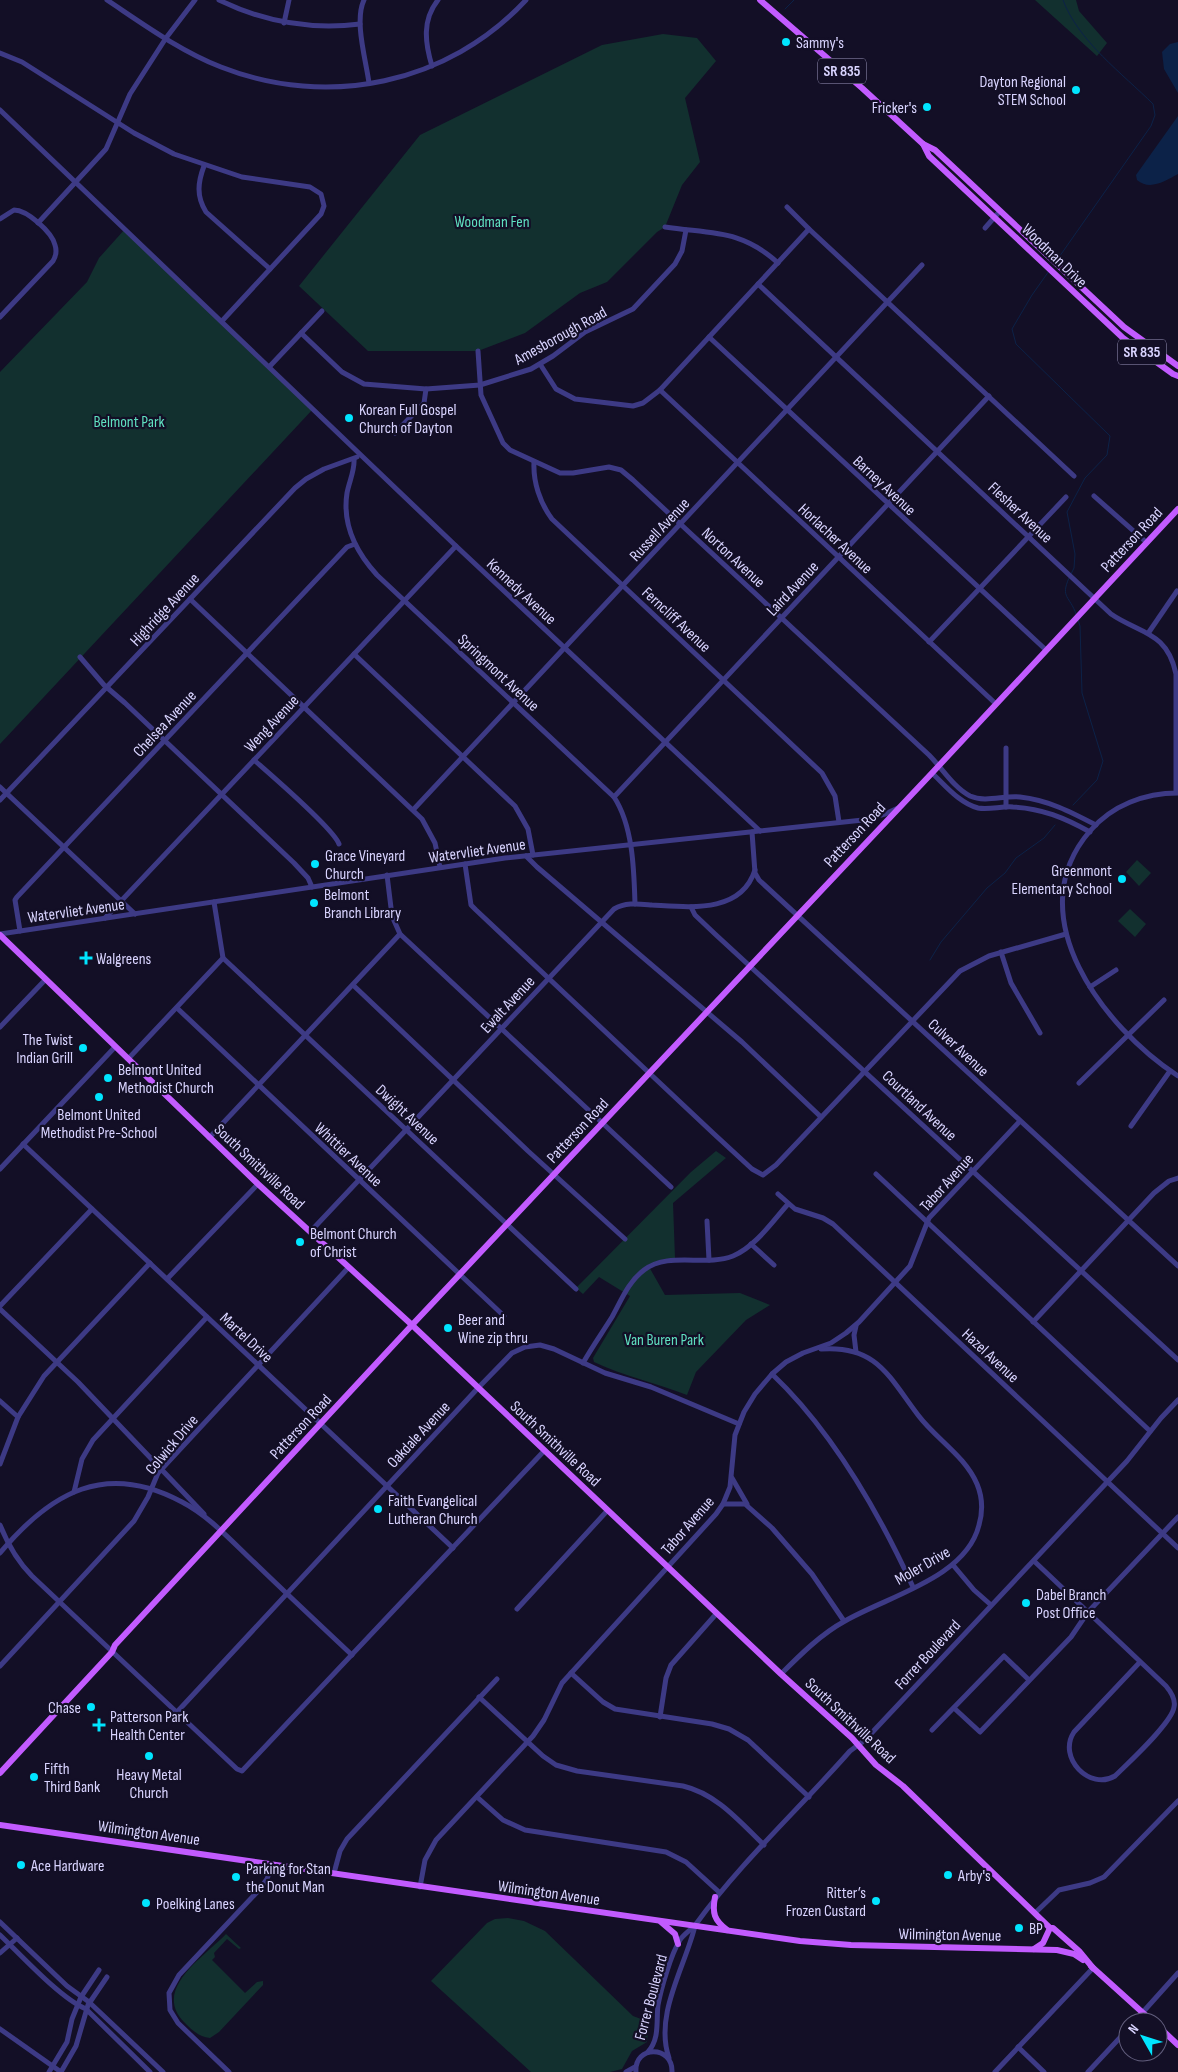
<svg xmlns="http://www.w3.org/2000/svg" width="1178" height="2072" viewBox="0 0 1178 2072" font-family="'Sofia Sans Condensed',sans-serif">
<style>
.green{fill:#12302f}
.water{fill:#0c2248}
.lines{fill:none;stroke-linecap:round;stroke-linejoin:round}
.stream{stroke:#0c2248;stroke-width:1}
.minor{stroke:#3d3a85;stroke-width:5}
.major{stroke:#c25bff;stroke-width:6}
.poi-dot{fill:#00e5ff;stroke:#130f26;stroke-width:2}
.labels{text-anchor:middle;stroke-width:4.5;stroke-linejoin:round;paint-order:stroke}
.shield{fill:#130f26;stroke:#9e99be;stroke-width:1}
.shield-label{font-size:15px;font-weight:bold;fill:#d9d4ff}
.poi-label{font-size:16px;fill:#d9d4ff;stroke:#130f26;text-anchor:start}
.park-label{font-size:16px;fill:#5fe0c0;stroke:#130f26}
.street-label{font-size:16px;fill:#d9d4ff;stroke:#130f26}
</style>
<rect width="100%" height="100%" fill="#130f26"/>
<g class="green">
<path d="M1035,0H1076L1079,11L1107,43L1097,56Z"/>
<path d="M663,34L697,38L716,61L685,98L700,162L682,185L665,227L657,232L607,282L580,293L525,333L478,351H368L299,286L420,135L602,45Z"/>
<path d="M125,229L313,409L0,744V372L87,282L99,258Z"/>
<path d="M1137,860L1151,873L1139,886L1126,872Z"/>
<path d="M1130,909L1146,924L1135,937L1118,921Z"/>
<path d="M716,1151L726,1158L673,1203L675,1258L660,1260L648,1265L665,1295L740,1293L770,1305L746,1320L696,1372L687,1395C656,1383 624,1376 594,1362L593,1358L630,1296L599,1277L583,1294L576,1288L691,1172Z"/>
<path d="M508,1918L524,1921L545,1931L633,2016L649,2022L647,2042L632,2051L622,2069L610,2072H531L431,1981L487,1923L495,1919Z"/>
<path d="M226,1934L241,1948L239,1949L227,1939L214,1953L215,1957L212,1960L245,1993L257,1982L263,1981V1985L219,2032L210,2038C199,2037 192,2030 184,2022C152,1989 204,1957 226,1934Z"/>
</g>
<g class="water">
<path d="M1178,42V93L1164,69L1162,52L1170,44Z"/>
<path d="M1178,116V174C1165,181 1150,191 1137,180L1136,175Z"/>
</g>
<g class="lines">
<g class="stream">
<path d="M785,9L794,0"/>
<path d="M1057,260L1151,126L1155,115L1153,104C1123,74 1078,41 1063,0"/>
<path d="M1049,271L1032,295L1012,329L1016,344L1110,436L1107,455L1085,478L1067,512L1075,554L1074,568L1071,574"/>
<path d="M1069,578C1060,598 1070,596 1076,614"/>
<path d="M1073,805L1097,780L1103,761L1082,693L1080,626L1078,620"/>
<path d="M930,960L941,942L987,888L1005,873L1016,858L1044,838L1055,825"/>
</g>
<g class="minor">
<path d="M107,0C143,24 180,51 221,67C328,109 448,84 526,0"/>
<path d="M219,0C264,22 310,30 360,24"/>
<path d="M364,0C354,21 366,60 369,83"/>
<path d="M284,23L289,0"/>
<path d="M0,53L22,62L134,133L174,154L242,177L310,187L321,194L324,206L321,214L222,321"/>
<path d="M432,66C425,43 422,20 438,0"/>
<path d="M0,110L456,546L760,831"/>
<path d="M204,166C198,182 196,196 206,212L270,269"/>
<path d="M787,207L809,229L1074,476"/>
<path d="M0,219L14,210C27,210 52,232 55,245C57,251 56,256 53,261L0,317"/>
<path d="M38,223L106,149L130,94L166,38L195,0"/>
<path d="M665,227C711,234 741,229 778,263"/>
<path d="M985,228L1000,211"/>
<path d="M758,284L1111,614C1140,634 1167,631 1176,674V792"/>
<path d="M301,333L342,372L364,384L426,389L480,385L531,369L553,356L585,332L633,309L675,264L682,251L686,230"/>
<path d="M709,337L1046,650"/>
<path d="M478,351L481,395L503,443L510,450L560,473H573L609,467L621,470L633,480L929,755C942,768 954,788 970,796C986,803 1004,795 1020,797C1048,800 1071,812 1096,825"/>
<path d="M540,364L556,389L575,399L633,406L643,403L660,390L809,229"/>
<path d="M270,366L322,311"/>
<path d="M660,390L996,704"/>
<path d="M395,433L424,403L426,389"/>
<path d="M354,459C355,470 349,482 347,493C342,525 356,552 377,575L614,797C633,826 634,870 635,904"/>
<path d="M534,462C533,482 540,503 552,519L822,773L835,796L839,822"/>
<path d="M1094,496L1146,542"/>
<path d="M190,599L422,819L435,843L440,867"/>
<path d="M1149,632L1177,591"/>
<path d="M929,642L1066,497"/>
<path d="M354,654L515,806L528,829L533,855"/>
<path d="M80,657L104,685L125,703L294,863L308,878L312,887"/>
<path d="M254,760C271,775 333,828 339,844"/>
<path d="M932,773C945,785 959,803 978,808C989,810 1002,806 1013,807C1041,808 1065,818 1090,832"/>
<path d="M0,787L135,914"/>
<path d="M1178,793C1145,793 1112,805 1090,831C1017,915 1104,1028 1178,1076"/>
<path d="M614,797L989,396"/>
<path d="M0,800L295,488L306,479L324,469L357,457"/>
<path d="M1006,807V748"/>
<path d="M413,810L922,265"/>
<path d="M752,832L755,873L759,880L1178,1266"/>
<path d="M526,856L537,867L742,1042L821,1117"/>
<path d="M465,864L471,905L476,910L713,1133L752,1169L763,1175L776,1165L960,971L989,956L1066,934"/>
<path d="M387,875L392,916L400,934L671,1187"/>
<path d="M691,907L695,915L715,934L1178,1360"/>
<path d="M105,918L456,546"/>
<path d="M20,931L15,900L17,897L347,547L355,544"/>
<path d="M0,934L505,858L863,820L885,814L898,808"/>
<path d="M1001,952L1011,983L1040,1033"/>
<path d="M223,958L576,1289"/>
<path d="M353,985L528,1151L625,1239"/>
<path d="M1090,987L1116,970"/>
<path d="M177,1008L504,1316"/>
<path d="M0,1027L46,979"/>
<path d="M128,1059L223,958L214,902"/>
<path d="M1079,1083L1164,1000"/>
<path d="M1131,1126L1170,1071"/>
<path d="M209,1138L400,934"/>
<path d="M23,1144L453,1548"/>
<path d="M0,1169L115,1047"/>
<path d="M876,1174L1150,1431"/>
<path d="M778,1194L795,1209L823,1218L833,1224L1178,1548"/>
<path d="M707,1221L709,1260"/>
<path d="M310,1232L614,909C626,902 639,904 652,905C689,907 741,914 755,870"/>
<path d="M751,1244L774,1265"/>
<path d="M167,1279L258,1184"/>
<path d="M0,1306L92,1209"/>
<path d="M0,1309L78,1382L204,1514"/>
<path d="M1033,1322L1154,1193L1169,1181L1178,1178"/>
<path d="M856,1326L854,1335L856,1352"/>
<path d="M583,1363C592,1347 602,1333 612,1317C621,1301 628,1282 644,1270C669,1251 705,1267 733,1256C755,1247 773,1221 788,1204"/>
<path d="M772,1374C831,1430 879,1513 913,1587"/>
<path d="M0,1401L18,1417"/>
<path d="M0,1464L18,1417L44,1376L150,1263"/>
<path d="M732,1478L747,1504"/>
<path d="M74,1492L82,1459L93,1440L207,1317"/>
<path d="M723,1504H745L772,1528L812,1574L844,1621"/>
<path d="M0,1525C8,1545 17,1561 32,1576L237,1769L242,1771L544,1451"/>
<path d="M0,1553C51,1492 106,1461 182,1502C211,1517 234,1544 258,1566C289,1596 320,1625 352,1655"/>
<path d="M1034,1561L1166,1686C1171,1692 1176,1699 1174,1707C1172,1723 1128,1763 1115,1776C1090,1791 1057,1758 1074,1732L1140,1662"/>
<path d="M953,1565L974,1590L991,1605"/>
<path d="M517,1609L607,1511"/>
<path d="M0,1666L134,1521L148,1497L158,1473L349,1267"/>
<path d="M571,1673L603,1702L615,1709L712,1724L729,1729L748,1740L809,1797"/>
<path d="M781,1674C800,1655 821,1634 845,1621C888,1596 966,1578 979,1525C983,1511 982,1496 977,1484C965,1456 936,1439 918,1415C889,1377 877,1345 821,1349"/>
<path d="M479,1697L543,1756L556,1765L577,1771L683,1786C717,1794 740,1822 764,1845"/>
<path d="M954,1708L980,1732L1071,1637L1088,1612L1178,1517"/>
<path d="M177,1712L478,1388L512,1353L525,1347L540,1345L554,1349L605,1373L651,1387L739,1424"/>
<path d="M660,1717L666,1678L671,1665L717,1613"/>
<path d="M932,1730L1004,1656L1029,1680"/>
<path d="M477,1797L503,1820L525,1830L666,1852L686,1862L719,1892"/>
<path d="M334,1873L340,1851L347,1839L497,1679"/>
<path d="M420,1887L425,1860L436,1840L533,1736L544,1720L562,1683L716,1514L723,1504L730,1487L735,1435L744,1412L755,1394L772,1374L786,1362L803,1353L831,1343L846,1333L859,1322L910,1266L929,1218L1020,1121"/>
<path d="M1035,1913L1059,1890L1090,1883L1104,1877L1178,1801"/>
<path d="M0,1922L67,1986L89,2002L163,2072"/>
<path d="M0,1935C21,1955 61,1999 86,2009L150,2072"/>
<path d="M0,1953L17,1938"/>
<path d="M1134,2022L1178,1973"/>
<path d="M0,2029L61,2072"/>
<path d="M1018,2047L1044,2072"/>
<path d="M648,2052C660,2038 656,2022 658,2005C661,1989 671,1954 680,1940C684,1934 691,1930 696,1924C741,1862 799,1809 850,1751L865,1740L1127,1461L1161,1418L1178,1400"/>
<path d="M669,2058C654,2015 685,1967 695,1926"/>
<path d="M49,2072L67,2042L72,2019L81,1997L99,1970"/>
<path d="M61,2072L76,2046L88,2005L107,1977"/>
<path d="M229,2072L178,2023L170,2010L169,1993L179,1975L259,1890L267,1879L272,1865"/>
<path d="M626,2072L635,2067"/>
<path d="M636,2072C634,2045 673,2045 672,2072"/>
<path d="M995,2072L1093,1968"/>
<path d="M1088,2072L1128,2029"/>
</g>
<g class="major">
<path d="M760,0L862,88L923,144L935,150L1124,327L1178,366"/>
<path d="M923,144L929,156L1123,338L1173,374L1178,376"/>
<path d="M0,935L258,1184L412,1325L781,1674L852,1738L876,1765L903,1786L1050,1928H1053L1079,1951L1093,1968"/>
<path d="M0,1773L112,1652L115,1645L412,1325L932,773L1178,509"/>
<path d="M0,1825L800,1941L851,1945L1057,1950L1074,1954L1083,1960"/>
<path d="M715,1897C712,1913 714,1920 727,1930"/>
<path d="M661,1922L675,1934L678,1944"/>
<path d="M1034,1949L1043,1943L1050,1928"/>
<path d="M1091,1966L1153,2022"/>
<path d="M1158,2026L1178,2045"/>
</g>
</g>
<g class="poi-dot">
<circle cx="786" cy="42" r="5"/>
<circle cx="1076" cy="90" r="5"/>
<circle cx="927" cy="107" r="5"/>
<circle cx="349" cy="418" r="5"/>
<circle cx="315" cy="864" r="5"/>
<circle cx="1122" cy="879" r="5"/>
<circle cx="314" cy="903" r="5"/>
<path d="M83.5 950.5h5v5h5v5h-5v5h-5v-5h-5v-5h5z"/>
<circle cx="83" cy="1048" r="5"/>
<circle cx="108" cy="1078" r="5"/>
<circle cx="99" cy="1097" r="5"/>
<circle cx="300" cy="1242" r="5"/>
<circle cx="448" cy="1328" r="5"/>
<circle cx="378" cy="1509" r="5"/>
<circle cx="1026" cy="1603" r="5"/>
<circle cx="91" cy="1707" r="5"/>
<path d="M96.5 1717.5h5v5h5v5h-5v5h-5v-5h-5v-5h5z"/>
<circle cx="149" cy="1756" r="5"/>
<circle cx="34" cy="1777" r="5"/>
<circle cx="21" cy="1865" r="5"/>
<circle cx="948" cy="1875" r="5"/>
<circle cx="236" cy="1877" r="5"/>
<circle cx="876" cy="1901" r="5"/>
<circle cx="146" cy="1903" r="5"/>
<circle cx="1019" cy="1928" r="5"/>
</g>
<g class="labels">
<g class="shield">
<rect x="818" y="58.5" width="48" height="25" rx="4"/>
<rect x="1118" y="339.5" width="48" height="25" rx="4"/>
</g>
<g class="shield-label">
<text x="842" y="76">SR 835</text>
<text x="1142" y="357">SR 835</text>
</g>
<g class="poi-label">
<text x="796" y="48">Sammy's</text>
<text x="1066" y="87" text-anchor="end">Dayton Regional<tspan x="1066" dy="18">STEM School</tspan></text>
<text x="917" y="113" text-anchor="end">Fricker's</text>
<text x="359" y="415">Korean Full Gospel<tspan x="359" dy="18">Church of Dayton</tspan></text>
<text x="325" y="861">Grace Vineyard<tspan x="325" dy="18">Church</tspan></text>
<text x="1112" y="876" text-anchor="end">Greenmont<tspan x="1112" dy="18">Elementary School</tspan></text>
<text x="324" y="900">Belmont<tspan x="324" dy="18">Branch Library</tspan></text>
<text x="96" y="964">Walgreens</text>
<text x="73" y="1045" text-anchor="end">The Twist<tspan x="73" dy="18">Indian Grill</tspan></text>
<text x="118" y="1075">Belmont United<tspan x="118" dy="18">Methodist Church</tspan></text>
<text x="99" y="1120" text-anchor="middle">Belmont United<tspan x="99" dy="18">Methodist Pre-School</tspan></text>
<text x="310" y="1239">Belmont Church<tspan x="310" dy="18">of Christ</tspan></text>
<text x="458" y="1325">Beer and<tspan x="458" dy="18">Wine zip thru</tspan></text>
<text x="388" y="1506">Faith Evangelical<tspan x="388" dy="18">Lutheran Church</tspan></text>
<text x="1036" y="1600">Dabel Branch<tspan x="1036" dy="18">Post Office</tspan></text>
<text x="81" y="1713" text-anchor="end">Chase</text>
<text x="110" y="1722">Patterson Park<tspan x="110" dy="18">Health Center</tspan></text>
<text x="44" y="1774">Fifth<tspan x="44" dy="18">Third Bank</tspan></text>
<text x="149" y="1780" text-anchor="middle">Heavy Metal<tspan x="149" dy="18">Church</tspan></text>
<text x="31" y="1871">Ace Hardware</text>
<text x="246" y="1874">Parking for Stan<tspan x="246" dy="18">the Donut Man</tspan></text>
<text x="958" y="1881">Arby's</text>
<text x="866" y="1898" text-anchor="end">Ritter’s<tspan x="866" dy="18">Frozen Custard</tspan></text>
<text x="156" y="1909">Poelking Lanes</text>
<text x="1029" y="1934">BP</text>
</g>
<g class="park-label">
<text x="492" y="227">Woodman Fen</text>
<text x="129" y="427">Belmont Park</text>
<text x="664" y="1345">Van Buren Park</text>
</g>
<g class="street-label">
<text transform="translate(1055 255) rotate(44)" y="6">Woodman Drive</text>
<text transform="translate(560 335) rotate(-29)" y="6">Amesborough Road</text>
<text transform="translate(885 485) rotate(43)" y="6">Barney Avenue</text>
<text transform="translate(1021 512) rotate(43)" y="6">Flesher Avenue</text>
<text transform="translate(659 529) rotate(-47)" y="6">Russell Avenue</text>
<text transform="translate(836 538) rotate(43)" y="6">Horlacher Avenue</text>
<text transform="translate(1131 539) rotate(-47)" y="6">Patterson Road</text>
<text transform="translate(734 557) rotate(43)" y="6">Norton Avenue</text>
<text transform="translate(792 588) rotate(-47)" y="6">Laird Avenue</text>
<text transform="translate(522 591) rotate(43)" y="6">Kennedy Avenue</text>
<text transform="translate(164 609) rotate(-47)" y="6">Highridge Avenue</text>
<text transform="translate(677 619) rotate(43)" y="6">Ferncliff Avenue</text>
<text transform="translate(499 672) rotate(43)" y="6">Springmont Avenue</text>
<text transform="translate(164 723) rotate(-47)" y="6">Chelsea Avenue</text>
<text transform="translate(271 723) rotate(-47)" y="6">Weng Avenue</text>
<text transform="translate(854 834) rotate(-47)" y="6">Patterson Road</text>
<text transform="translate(477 850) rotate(-8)" y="6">Watervliet Avenue</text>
<text transform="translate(76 910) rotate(-8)" y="6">Watervliet Avenue</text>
<text transform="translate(507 1004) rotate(-47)" y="6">Ewalt Avenue</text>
<text transform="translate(959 1047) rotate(43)" y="6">Culver Avenue</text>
<text transform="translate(920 1105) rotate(43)" y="6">Courtland Avenue</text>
<text transform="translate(408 1114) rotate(43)" y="6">Dwight Avenue</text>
<text transform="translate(577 1130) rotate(-47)" y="6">Patterson Road</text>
<text transform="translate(349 1154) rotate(43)" y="6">Whittier Avenue</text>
<text transform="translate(260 1166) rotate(43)" y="6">South Smithville Road</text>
<text transform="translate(946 1182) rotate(-48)" y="6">Tabor Avenue</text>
<text transform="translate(247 1337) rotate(43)" y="6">Martel Drive</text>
<text transform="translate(991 1355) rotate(43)" y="6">Hazel Avenue</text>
<text transform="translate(300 1426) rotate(-47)" y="6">Patterson Road</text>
<text transform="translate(418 1434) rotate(-47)" y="6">Oakdale Avenue</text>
<text transform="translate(556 1443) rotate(43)" y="6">South Smithville Road</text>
<text transform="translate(171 1444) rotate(-50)" y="6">Colwick Drive</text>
<text transform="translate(687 1525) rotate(-49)" y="6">Tabor Avenue</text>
<text transform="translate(922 1565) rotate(-30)" y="6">Moler Drive</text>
<text transform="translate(927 1654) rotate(-47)" y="6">Forrer Boulevard</text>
<text transform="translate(851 1720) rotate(43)" y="6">South Smithville Road</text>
<text transform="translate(149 1832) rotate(8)" y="6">Wilmington Avenue</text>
<text transform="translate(549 1892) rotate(8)" y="6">Wilmington Avenue</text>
<text transform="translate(950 1934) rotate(1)" y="6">Wilmington Avenue</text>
<text transform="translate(650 1997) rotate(-75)" y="6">Forrer Boulevard</text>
</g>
</g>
<g transform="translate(1143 2037) rotate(309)"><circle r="24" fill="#130f26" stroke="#625e7d"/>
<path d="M0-4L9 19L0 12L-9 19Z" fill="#00e5ff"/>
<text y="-8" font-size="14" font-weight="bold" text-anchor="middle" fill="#d9d4ff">N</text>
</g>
</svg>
